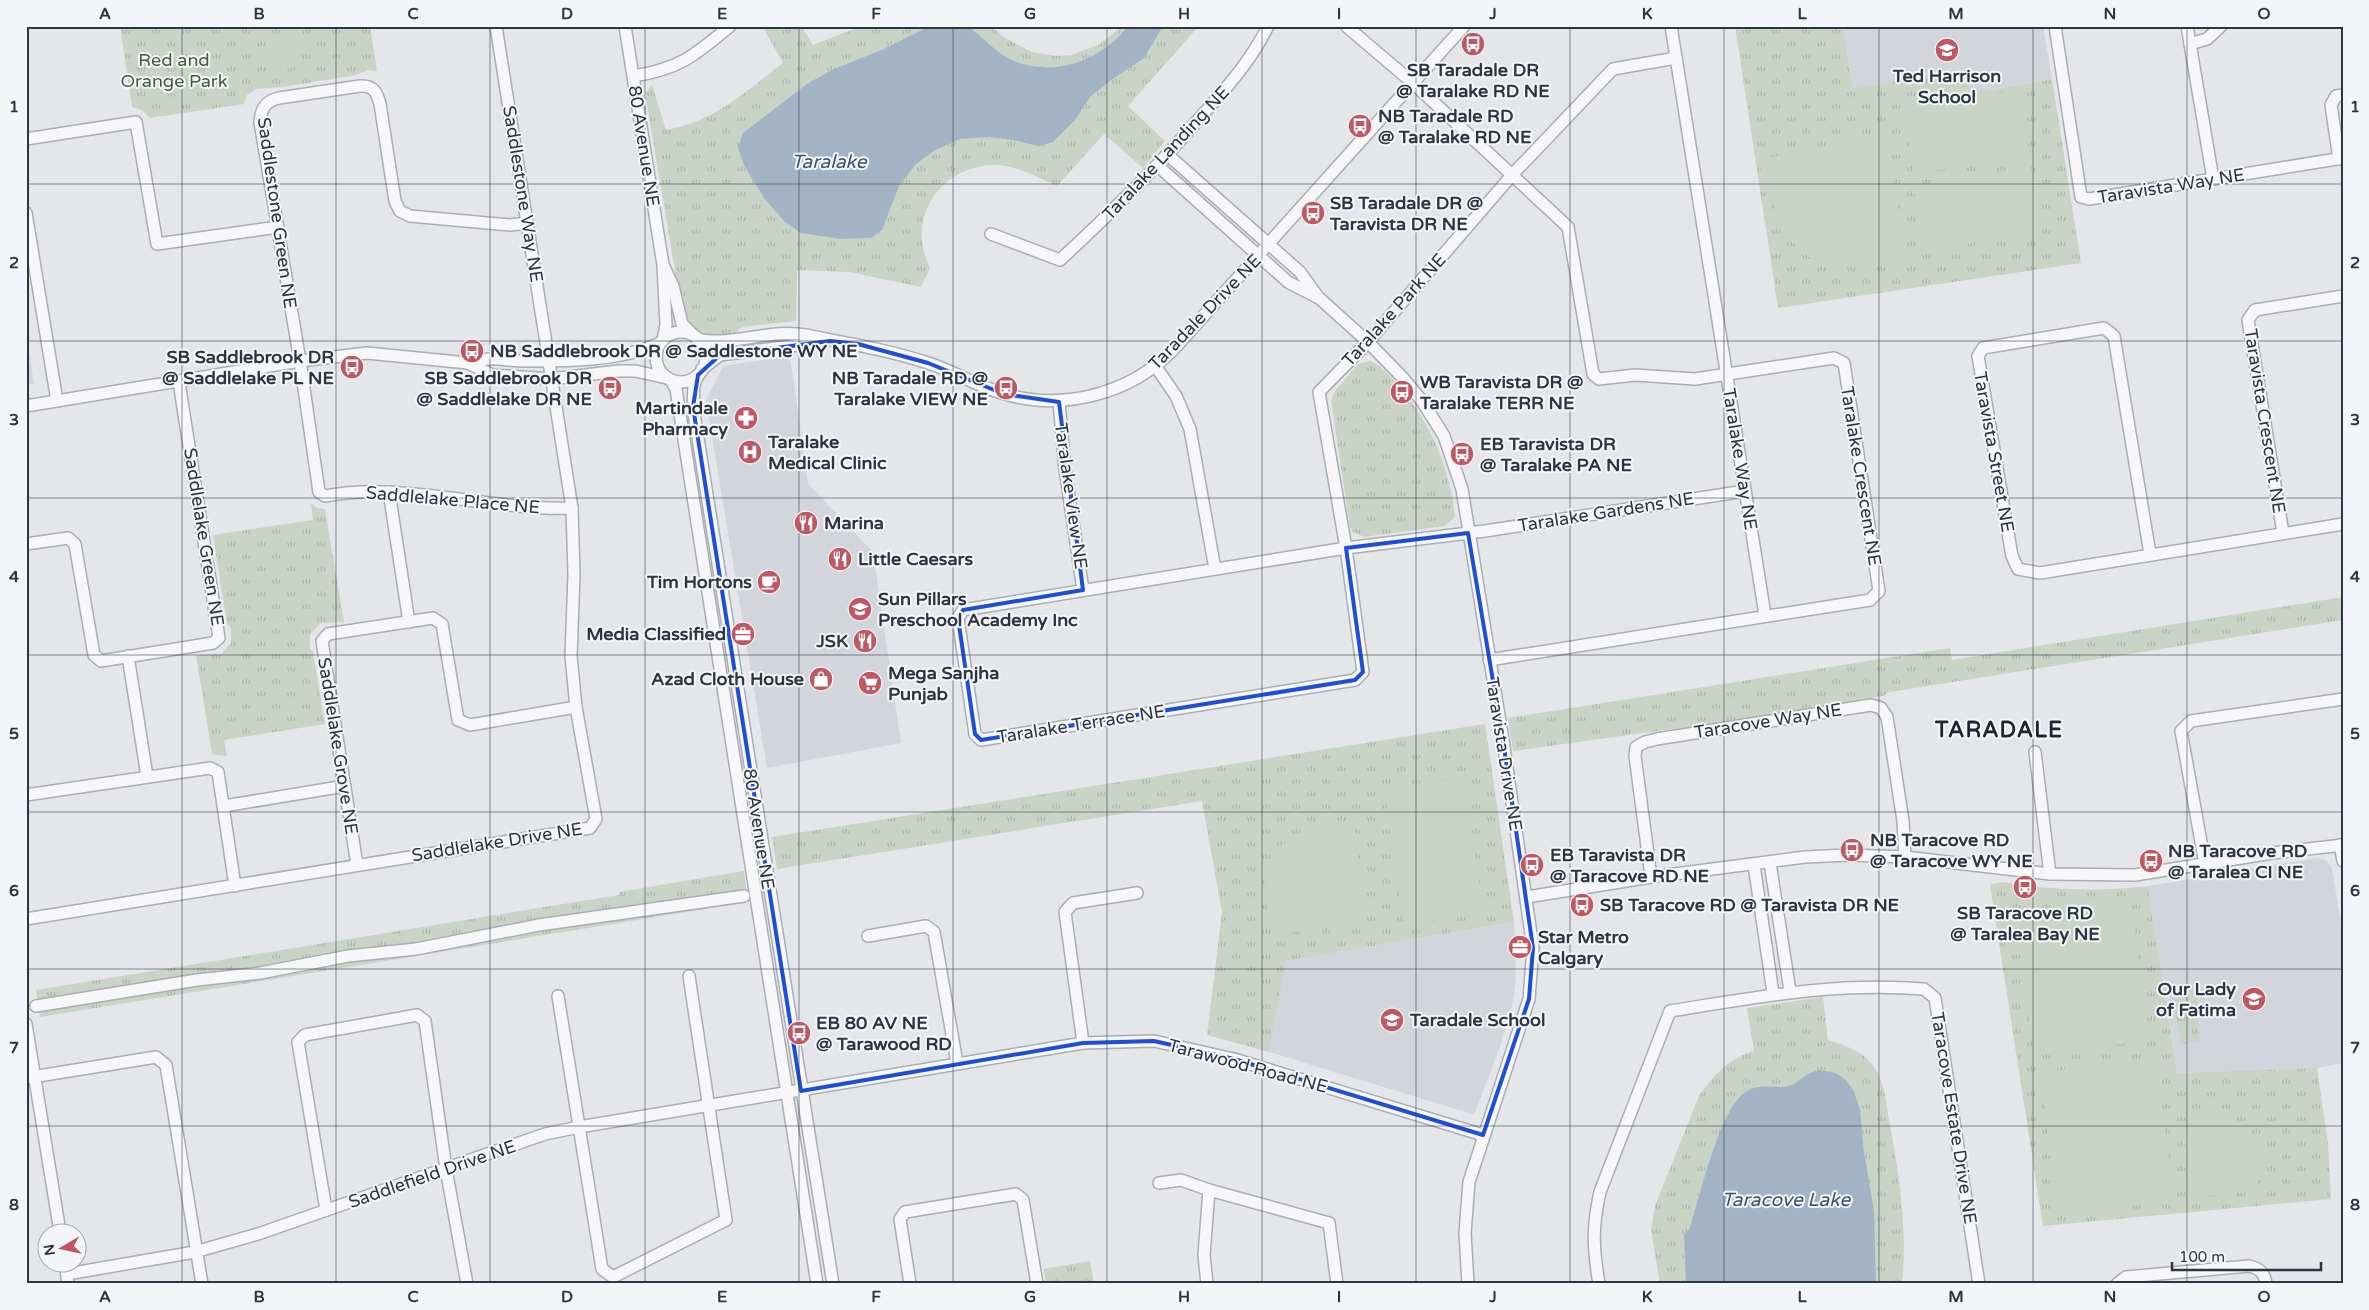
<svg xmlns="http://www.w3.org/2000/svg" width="2369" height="1310" viewBox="0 0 2369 1310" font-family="'Varela Round',sans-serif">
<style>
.built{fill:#d3d5dc}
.grass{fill:url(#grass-tufts)}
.garden{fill:#c9d3c6}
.water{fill:#a3b3c6}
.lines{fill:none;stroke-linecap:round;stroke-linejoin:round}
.minor-casing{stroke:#aaadb4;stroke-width:14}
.minor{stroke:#f7f7f9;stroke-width:11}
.marked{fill:none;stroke:#1d4ed8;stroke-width:4;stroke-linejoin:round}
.grid{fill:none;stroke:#2e3441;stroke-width:1;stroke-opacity:0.55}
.labels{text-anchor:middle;stroke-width:4;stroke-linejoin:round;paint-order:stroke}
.park-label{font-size:18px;fill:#415b3c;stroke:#f4f5f8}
.poi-label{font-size:18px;font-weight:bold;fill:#2e3441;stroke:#f4f5f8;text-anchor:start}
.street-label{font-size:18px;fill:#2e3441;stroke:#f4f5f8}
.water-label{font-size:19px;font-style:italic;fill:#3c5271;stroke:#f4f5f8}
.district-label{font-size:22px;font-weight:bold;letter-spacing:1px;fill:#1f2532;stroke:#f4f5f8}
.neatline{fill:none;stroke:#2e3441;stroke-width:2}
.grid-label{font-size:16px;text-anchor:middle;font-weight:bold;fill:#2e3441}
</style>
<defs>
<pattern id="grass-tufts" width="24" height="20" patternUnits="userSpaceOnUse" patternTransform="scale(1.25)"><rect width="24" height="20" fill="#c9d3c6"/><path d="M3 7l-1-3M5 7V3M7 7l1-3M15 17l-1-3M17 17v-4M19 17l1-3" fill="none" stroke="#adb6ab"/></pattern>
</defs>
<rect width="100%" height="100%" fill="#e4e6ea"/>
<g class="built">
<path d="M1843,26H2043L2052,79L1985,91L1941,74L1853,88Z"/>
<path d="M26,332L34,384L26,385Z"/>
<path d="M790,356L808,484L873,552L901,743L767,768L706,400L723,366Z"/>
<path d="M2317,858L2326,860L2332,868L2343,936V1063L2317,1068L2177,1073L2148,886Z"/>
<path d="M1514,922L1516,979L1512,1007L1499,1050L1475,1112L1472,1114L1269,1052L1286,961Z"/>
</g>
<g class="grass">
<path d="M120,26H370L377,71L368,70L356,75L283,87L256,89L247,95L244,104L150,118L142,110L132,107Z"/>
<path d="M762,26H801L813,45L862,26H991L1005,38L1032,52L1056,56L1072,55L1100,44L1123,26H1199L1128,106L1165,141L1143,168L1104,134L1057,186C1038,177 1016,165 995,165C940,165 905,219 930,268L921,287L849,272L797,270L796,321L742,327L734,334L725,336L709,335L697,330L686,320L680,300L645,93L652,85L666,130C713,122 747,91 783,63Z"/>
<path d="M1735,26H1843L1853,88L1941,74L1985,91L2052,79L2081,263L1778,308Z"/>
<path d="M1370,361C1381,365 1391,377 1399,386C1431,424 1450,467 1455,517L1445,526L1364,537L1353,532L1350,527L1331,400L1335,391L1358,364Z"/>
<path d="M311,503L317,508L325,509L344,622L321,623L310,634V648L313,652L325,724L224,740L227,756L212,754L196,655L221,654L231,643V629L227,623L213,535L313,520Z"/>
<path d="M2343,597V620L1890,692L1883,696L1772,715L1513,751L1508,718L1950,648L1952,660Z"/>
<path d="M1485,724L1514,922L1286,961L1269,1052L1207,1035L1222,912L1202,801L777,869L772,837Z"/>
<path d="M744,871L748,902L40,1017L36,990L619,895V892Z"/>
<path d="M2002,882C2051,890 2098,892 2148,886L2177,1073L2317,1068L2328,1144L2331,1199L2043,1226L1990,885Z"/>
<path d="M2196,986L2200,1015L2197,1016L2200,1039L2198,1042L2182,1044L2177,1019H2175L2172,998L2177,987Z"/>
<path d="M1823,997L1828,1040C1844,1045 1863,1051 1873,1066C1885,1082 1886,1102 1889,1120C1899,1174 1908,1229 1902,1284H1660L1651,1230L1655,1206L1699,1096C1713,1076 1729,1058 1754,1051L1747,1008Z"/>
<path d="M1090,1261L1094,1284H1046L1044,1269Z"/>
</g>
<g class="garden">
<circle cx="285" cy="54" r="15"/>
<path d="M2020,90L2030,157L1913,174L1904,107Z"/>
<path d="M1878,135L1888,143L1905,258L1851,266L1809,257L1783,234L1758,160Z"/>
<path d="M2031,166L2042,232L1924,251L1913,186Z"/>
<path d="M1464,777L1484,913L1404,925L1384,790Z"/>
<path d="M1353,824L1367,913L1359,923L1273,935L1263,891L1274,852L1304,829Z"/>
<path d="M2130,896L2150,1040L2034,1056L2014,913Z"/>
<path d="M2155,1057L2175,1200L2059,1216L2039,1073Z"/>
<path d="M2214,1115L2243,1124L2262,1156L2256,1191L2195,1197L2189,1191L2183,1128Z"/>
</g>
<g class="water">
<path d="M930,26H967C984,37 995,53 1014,61C1055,78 1102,60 1128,26H1163L1144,58L1111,80L1090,97L1075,120L1053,142L1038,146L1014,140L989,137L960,139L935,150L916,164L899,186L882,230L871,238L841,239L801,233L784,221L764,198L744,165L738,148L743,133L807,84L834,69L884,49Z"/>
<path d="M1819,1070L1836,1073L1846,1080L1853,1090L1860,1109L1864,1152L1874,1211L1876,1284H1686L1684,1234L1689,1230C1700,1199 1719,1107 1747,1091C1761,1083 1774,1089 1789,1086C1799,1083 1805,1073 1819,1070Z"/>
</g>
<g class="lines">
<g class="minor-casing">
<g id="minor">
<path d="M625,26L663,265L666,325L663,340"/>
<path d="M1346,26L1413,83L1568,227L1593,374L1599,379L1635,375L1695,379L1834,358L1844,363L1879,591L1870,600L1489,660"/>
<path d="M1671,26L1765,615"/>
<path d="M2055,26L2081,197L2089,199L2343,158"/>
<path d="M2187,26L2213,179"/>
<path d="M2190,44L2207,39L2221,26"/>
<path d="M1676,58L1613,69L1512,175L1368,342L1319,392L1346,548L1363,672L1355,680L981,740L975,734L958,618L963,610L1346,548L1485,531L1745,491"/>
<path d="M633,76C680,69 695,55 730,26"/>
<path d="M26,139L136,122L157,244L278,227"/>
<path d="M1168,155L1300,272L1318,297L1368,342L1403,378L1422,401L1444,436L1462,489L1503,740L1533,948L1529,999L1469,1182L1465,1233L1468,1284"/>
<path d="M2339,159L2331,105L2336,96L2343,95"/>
<path d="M1158,166L1288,282L1317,297"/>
<path d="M26,213L57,401"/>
<path d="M528,223L510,225L410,216L400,211L395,201L380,104C377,92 373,85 360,86L279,98C265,101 261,109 260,122L300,361L319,492L325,496C406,481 489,511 572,508"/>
<path d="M991,234L1060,260C1112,212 1159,166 1205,112C1229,85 1252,59 1268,26"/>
<path d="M664,267L673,286L682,324L692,334"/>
<circle cx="681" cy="357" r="25"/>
<path d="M697,339C733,347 770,328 806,335C847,343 888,350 928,363C954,371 978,387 1005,394C1063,411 1129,394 1172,351L1464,26"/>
<path d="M468,363C493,355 501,361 525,361C567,361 622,361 660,343"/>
<path d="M1156,367L1176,396L1190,429L1215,569"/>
<path d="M702,369L720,355L823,342"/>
<path d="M698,375L694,385L693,407L833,1284"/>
<path d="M671,380L676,389L817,1284"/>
<path d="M1059,402L1065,469L1083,590"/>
<path d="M26,406L300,361L367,353L468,363L492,375L551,379L619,371H635L667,378"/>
<path d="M389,492L409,622"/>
<path d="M2283,533L2248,320L2255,310L2343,296"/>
<path d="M26,544L68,538L75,544L94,655L101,661L213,643L219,638L179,382"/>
<path d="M2150,554L2114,336L2104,328L1983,348L1978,356L2012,556L2018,569L2040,573L2343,524"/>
<path d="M128,656L147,776"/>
<path d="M2035,752L2050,874"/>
<path d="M26,795L210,768L218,772L235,886"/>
<path d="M224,806L345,786"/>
<path d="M2340,845L2343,861"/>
<path d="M1770,863L1790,991"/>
<path d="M2205,864L2181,731L2191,721L2343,699"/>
<path d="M357,865L322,641L328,634L433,618L442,624L458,720L470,725L576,707"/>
<path d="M1754,865L1773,993"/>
<path d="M1651,877L1635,756L1636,747L1645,742L1657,739L1871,705L1881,708L1887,717L1903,821L1905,857"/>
<path d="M1527,897L1651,877L1805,857L1848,855L1905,857L2050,874L2135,875L2272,853L2343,845"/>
<path d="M26,919L590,828L596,819L576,707L571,656L574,575L572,508L496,26"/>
<path d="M868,936L926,926L934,932L957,1063"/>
<path d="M558,996L602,1269L613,1277L726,1220L689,976"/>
<path d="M36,1006L197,980L260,973L348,956L416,949L539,925L744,896"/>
<path d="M26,1024L60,1232"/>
<path d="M1083,1043L1065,912L1073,903L1137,893"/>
<path d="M26,1078L156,1057L166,1065L202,1284"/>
<path d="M1159,1183L1181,1180L1209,1190"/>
<path d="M326,1210L298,1042L305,1035L417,1015L425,1021L446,1169L467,1284"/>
<path d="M65,1262L68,1284"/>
<path d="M67,1274L195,1252L258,1234L545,1134L579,1127L1083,1043L1154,1041L1234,1059L1483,1135"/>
<path d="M910,1284L900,1219L905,1212L1016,1194L1023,1200L1037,1284"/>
<path d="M1207,1284L1204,1255L1209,1190L1329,1223L1337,1284"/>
<path d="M1599,1284C1593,1247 1592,1228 1600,1192L1670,1011C1759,997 1834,982 1924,989L1935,998L1979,1284"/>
<path d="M2117,1284L2126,1277L2249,1266C2259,1268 2265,1273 2266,1284"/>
</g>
</g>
<use href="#minor" class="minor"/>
</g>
<path class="marked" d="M830,341L858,344L928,363L1004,394L1059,402L1083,590L963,610L958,618L975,734L981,740L1355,680L1363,672L1346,548L1468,533L1503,740L1533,948L1529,999L1483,1135L1234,1059L1154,1041L1083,1043L801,1091L693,407L698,375L720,355Z"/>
<path class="grid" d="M182,26V1284M336,26V1284M490,26V1284M645,26V1284M799,26V1284M953,26V1284M1107,26V1284M1262,26V1284M1416,26V1284M1570,26V1284M1724,26V1284M1879,26V1284M2033,26V1284M2187,26V1284M26,184H2343M26,341H2343M26,498H2343M26,655H2343M26,812H2343M26,969H2343M26,1126H2343"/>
<defs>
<g id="bus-disc" transform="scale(1.25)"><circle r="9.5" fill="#c05864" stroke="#f4f5f8"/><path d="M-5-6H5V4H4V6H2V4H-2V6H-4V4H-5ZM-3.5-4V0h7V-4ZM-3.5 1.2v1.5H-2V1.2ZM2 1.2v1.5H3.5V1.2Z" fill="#fff"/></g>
<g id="school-disc" transform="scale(1.25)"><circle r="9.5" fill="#c05864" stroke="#f4f5f8"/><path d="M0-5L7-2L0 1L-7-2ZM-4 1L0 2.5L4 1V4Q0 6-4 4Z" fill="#fff"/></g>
<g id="pharmacy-disc" transform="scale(1.25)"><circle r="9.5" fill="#c05864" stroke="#f4f5f8"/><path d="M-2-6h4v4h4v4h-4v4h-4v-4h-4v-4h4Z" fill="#fff"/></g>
<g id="hospital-disc" transform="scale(1.25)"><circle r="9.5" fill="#c05864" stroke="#f4f5f8"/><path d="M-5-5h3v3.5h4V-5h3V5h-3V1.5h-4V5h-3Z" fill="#fff"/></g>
<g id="restaurant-disc" transform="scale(1.25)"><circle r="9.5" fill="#c05864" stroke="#f4f5f8"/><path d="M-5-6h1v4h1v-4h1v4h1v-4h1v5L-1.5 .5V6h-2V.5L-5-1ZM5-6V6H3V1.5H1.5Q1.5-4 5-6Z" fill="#fff"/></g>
<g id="cafe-disc" transform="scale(1.25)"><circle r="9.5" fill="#c05864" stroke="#f4f5f8"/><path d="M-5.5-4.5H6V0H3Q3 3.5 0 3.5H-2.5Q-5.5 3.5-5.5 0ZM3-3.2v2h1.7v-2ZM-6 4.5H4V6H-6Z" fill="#fff"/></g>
<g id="office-disc" transform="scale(1.25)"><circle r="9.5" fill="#c05864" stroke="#f4f5f8"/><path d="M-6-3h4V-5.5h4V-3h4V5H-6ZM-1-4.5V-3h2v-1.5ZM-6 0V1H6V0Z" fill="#fff"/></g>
<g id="shop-disc" transform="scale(1.25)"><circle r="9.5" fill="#c05864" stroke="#f4f5f8"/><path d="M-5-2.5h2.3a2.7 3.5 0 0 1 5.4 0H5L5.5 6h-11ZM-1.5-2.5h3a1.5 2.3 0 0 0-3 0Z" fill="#fff"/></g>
<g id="supermarket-disc" transform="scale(1.25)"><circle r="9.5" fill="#c05864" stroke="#f4f5f8"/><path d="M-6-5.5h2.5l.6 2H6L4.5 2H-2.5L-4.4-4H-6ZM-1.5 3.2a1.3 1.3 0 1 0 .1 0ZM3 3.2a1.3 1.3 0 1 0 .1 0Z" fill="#fff"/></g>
</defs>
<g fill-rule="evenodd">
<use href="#bus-disc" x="1473" y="44"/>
<use href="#school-disc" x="1947" y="50"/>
<use href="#bus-disc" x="1360" y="126"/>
<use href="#bus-disc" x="1313" y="213"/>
<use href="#bus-disc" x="472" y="351"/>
<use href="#bus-disc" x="352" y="367"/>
<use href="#bus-disc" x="610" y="388"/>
<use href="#bus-disc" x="1006" y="388"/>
<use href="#bus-disc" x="1402" y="392"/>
<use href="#pharmacy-disc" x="746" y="418"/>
<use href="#hospital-disc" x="750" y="452"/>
<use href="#bus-disc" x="1462" y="454"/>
<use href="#restaurant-disc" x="806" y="523"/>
<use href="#restaurant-disc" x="840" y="559"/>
<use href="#cafe-disc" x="769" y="582"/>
<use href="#school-disc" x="860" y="609"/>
<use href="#office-disc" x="743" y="634"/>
<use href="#restaurant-disc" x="865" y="641"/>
<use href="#shop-disc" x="821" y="679"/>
<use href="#supermarket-disc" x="870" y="683"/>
<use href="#bus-disc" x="1852" y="850"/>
<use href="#bus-disc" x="2151" y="861"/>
<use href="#bus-disc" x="1532" y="865"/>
<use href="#bus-disc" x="2025" y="887"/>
<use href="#bus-disc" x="1582" y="905"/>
<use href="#office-disc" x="1520" y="947"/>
<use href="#school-disc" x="2254" y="999"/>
<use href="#school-disc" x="1392" y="1020"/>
<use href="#bus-disc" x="799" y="1033"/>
</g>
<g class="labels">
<g class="park-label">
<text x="174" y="66">Red and<tspan x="174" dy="21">Orange Park</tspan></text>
</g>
<g class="poi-label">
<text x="1473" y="76" text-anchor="middle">SB Taradale DR<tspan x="1473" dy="21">@ Taralake RD NE</tspan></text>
<text x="1947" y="82" text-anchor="middle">Ted Harrison<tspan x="1947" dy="21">School</tspan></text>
<text x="1378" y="122">NB Taradale RD<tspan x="1378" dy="21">@ Taralake RD NE</tspan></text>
<text x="1330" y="209">SB Taradale DR @<tspan x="1330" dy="21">Taravista DR NE</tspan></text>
<text x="490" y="357">NB Saddlebrook DR @ Saddlestone WY NE</text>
<text x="334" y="363" text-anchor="end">SB Saddlebrook DR<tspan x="334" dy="21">@ Saddlelake PL NE</tspan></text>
<text x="592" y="384" text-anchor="end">SB Saddlebrook DR<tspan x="592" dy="21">@ Saddlelake DR NE</tspan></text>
<text x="988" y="384" text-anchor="end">NB Taradale RD @<tspan x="988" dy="21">Taralake VIEW NE</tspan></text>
<text x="1420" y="388">WB Taravista DR @<tspan x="1420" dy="21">Taralake TERR NE</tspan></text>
<text x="728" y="414" text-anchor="end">Martindale<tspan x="728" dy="21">Pharmacy</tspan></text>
<text x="768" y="448">Taralake<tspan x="768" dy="21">Medical Clinic</tspan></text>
<text x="1480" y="450">EB Taravista DR<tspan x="1480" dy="21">@ Taralake PA NE</tspan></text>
<text x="824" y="529">Marina</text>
<text x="858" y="565">Little Caesars</text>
<text x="752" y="588" text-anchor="end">Tim Hortons</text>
<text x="878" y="605">Sun Pillars<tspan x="878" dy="21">Preschool Academy Inc</tspan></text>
<text x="726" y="640" text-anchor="end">Media Classified</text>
<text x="848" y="647" text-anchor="end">JSK</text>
<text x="888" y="679">Mega Sanjha<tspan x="888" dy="21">Punjab</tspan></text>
<text x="804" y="685" text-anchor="end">Azad Cloth House</text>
<text x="1870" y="846">NB Taracove RD<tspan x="1870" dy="21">@ Taracove WY NE</tspan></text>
<text x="2168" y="857">NB Taracove RD<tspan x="2168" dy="21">@ Taralea CI NE</tspan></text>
<text x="1550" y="861">EB Taravista DR<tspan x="1550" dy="21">@ Taracove RD NE</tspan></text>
<text x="1600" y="911">SB Taracove RD @ Taravista DR NE</text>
<text x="2025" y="919" text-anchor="middle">SB Taracove RD<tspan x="2025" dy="21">@ Taralea Bay NE</tspan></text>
<text x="1538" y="943">Star Metro<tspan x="1538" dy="21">Calgary</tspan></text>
<text x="2236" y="995" text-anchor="end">Our Lady<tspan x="2236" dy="21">of Fatima</tspan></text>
<text x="1410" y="1026">Taradale School</text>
<text x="816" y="1029">EB 80 AV NE<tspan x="816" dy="21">@ Tarawood RD</tspan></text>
</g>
<g class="street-label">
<text transform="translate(644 146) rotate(81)" y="6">80 Avenue NE</text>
<text transform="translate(1166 153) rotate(-47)" y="6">Taralake Landing NE</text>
<text transform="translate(2171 186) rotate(-9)" y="6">Taravista Way NE</text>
<text transform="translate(523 194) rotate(81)" y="6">Saddlestone Way NE</text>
<text transform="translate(277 213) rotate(82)" y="6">Saddlestone Green NE</text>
<text transform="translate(1394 310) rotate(-48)" y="6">Taralake Park NE</text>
<text transform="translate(1205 312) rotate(-46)" y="6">Taradale Drive NE</text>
<text transform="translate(2265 421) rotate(81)" y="6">Taravista Crescent NE</text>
<text transform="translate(1994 452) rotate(80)" y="6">Taravista Street NE</text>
<text transform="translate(1740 459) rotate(81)" y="6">Taralake Way NE</text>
<text transform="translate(1861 476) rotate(81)" y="6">Taralake Crescent NE</text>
<text transform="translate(1071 496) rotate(82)" y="6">Taralake View NE</text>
<text transform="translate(453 500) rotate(5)" y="6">Saddlelake Place NE</text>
<text transform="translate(1606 512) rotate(-9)" y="6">Taralake Gardens NE</text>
<text transform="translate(204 537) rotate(81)" y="6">Saddlelake Green NE</text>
<text transform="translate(1768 721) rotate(-9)" y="6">Taracove Way NE</text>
<text transform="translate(1081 724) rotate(-9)" y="6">Taralake Terrace NE</text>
<text transform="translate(338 746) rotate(81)" y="6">Saddlelake Grove NE</text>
<text transform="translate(1504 754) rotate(81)" y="6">Taravista Drive NE</text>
<text transform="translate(759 829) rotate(81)" y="6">80 Avenue NE</text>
<text transform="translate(497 842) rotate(-9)" y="6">Saddlelake Drive NE</text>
<text transform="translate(1248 1066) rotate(15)" y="6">Tarawood Road NE</text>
<text transform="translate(1954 1118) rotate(81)" y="6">Taracove Estate Drive NE</text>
<text transform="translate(432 1174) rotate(-19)" y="6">Saddlefield Drive NE</text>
</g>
<g class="water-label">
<text x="829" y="168">Taralake</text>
<text x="1786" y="1206">Taracove Lake</text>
</g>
<g class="district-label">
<text x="1999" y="737">TARADALE</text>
</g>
</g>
<rect width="2369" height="1310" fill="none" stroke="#f4f5f8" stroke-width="55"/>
<g transform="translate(62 1248) rotate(261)"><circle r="24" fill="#f4f5f8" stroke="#a5a8af"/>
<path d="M0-4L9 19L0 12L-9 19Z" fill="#c05864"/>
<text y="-8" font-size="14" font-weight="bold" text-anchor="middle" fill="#2e3441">N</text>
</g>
<path d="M2172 1262v8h149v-8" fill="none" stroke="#2e3441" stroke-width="2.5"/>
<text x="2179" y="1262" font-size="15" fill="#2e3441" stroke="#f4f5f8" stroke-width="4" paint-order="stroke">100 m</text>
<rect x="28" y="28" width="2314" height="1254" class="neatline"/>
<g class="grid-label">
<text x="105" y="19">A</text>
<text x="259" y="19">B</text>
<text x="413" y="19">C</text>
<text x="567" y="19">D</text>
<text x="722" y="19">E</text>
<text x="876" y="19">F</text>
<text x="1030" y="19">G</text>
<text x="1184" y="19">H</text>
<text x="1339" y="19">I</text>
<text x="1493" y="19">J</text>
<text x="1647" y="19">K</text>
<text x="1802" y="19">L</text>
<text x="1956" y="19">M</text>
<text x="2110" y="19">N</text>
<text x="2264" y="19">O</text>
<text x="14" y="112">1</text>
<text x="2355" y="112">1</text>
<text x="14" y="268">2</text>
<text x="2355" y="268">2</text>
<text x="14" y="425">3</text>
<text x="2355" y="425">3</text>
<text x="14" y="582">4</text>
<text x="2355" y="582">4</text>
<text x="14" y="739">5</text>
<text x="2355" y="739">5</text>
<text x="14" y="896">6</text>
<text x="2355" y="896">6</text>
<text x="14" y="1053">7</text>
<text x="2355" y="1053">7</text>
<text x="14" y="1210">8</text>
<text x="2355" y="1210">8</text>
<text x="105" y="1302">A</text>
<text x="259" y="1302">B</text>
<text x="413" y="1302">C</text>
<text x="567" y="1302">D</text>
<text x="722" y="1302">E</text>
<text x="876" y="1302">F</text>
<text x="1030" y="1302">G</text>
<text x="1184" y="1302">H</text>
<text x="1339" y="1302">I</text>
<text x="1493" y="1302">J</text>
<text x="1647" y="1302">K</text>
<text x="1802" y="1302">L</text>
<text x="1956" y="1302">M</text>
<text x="2110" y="1302">N</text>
<text x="2264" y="1302">O</text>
</g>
</svg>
